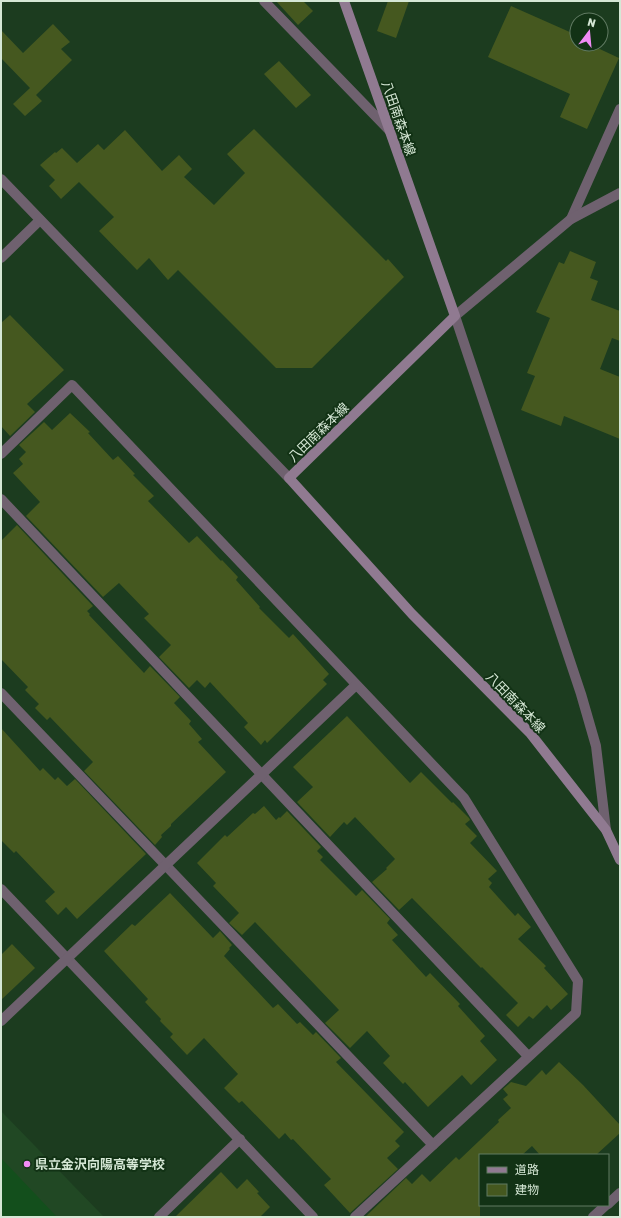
<svg xmlns="http://www.w3.org/2000/svg" width="621" height="1218" viewBox="0 0 621 1218" font-family="Rubik,'Noto Sans JP',sans-serif">
<style>
.built{fill:#214824}
.green{fill:#134f1c}
.building{fill:#45581f}
.lines{fill:none;stroke-linecap:round;stroke-linejoin:round}
.minor{stroke:#6f616f;stroke-width:10}
.tertiary{stroke:#6f616f;stroke-width:10}
.secondary{stroke:#907a91;stroke-width:10}
.poi-dot{fill:#f08bf5;stroke:#123215;stroke-width:1.5}
.labels{text-anchor:middle;stroke-width:4;stroke-linejoin:round;paint-order:stroke}
.street-label{font-size:13px;fill:#d5e7d5;stroke:#123215}
.poi-label{font-size:13px;font-weight:bold;fill:#d5e7d5;stroke:#123215;text-anchor:start}
</style>
<rect width="100%" height="100%" fill="#1c3c1f"/>
<path class="built" d="M1,1111L104,1217H1Z"/>
<path class="green" d="M1,1157V1158L57,1217H1Z"/>
<g class="building">
<path d="M276,1H303L313,11L298,25Z"/>
<path d="M388,1H409L396,38L377,31Z"/>
<path d="M511,6L572,33L570,36L577,39V44H589L619,58L587,129L560,117L570,94L488,57Z"/>
<path d="M53,24L70,42L61,49L72,60L36,95L42,101L25,116L13,104L30,88L1,58V30L23,53Z"/>
<path d="M279,61L311,95L296,108L264,74Z"/>
<path d="M254,129L386,261L388,259L404,277L312,368H276L178,270L168,280L149,258L137,270L99,231L114,217L79,182L61,199L49,186L55,180L40,165L55,152L56,153L62,148L77,163L98,144L104,150L125,130L162,171L179,155L192,169L184,177L214,205L245,173L227,154Z"/>
<path d="M570,251L596,262L590,278L598,281L591,300L620,311V341L612,338L600,369L620,377V439L564,416L561,426L521,410L535,376L527,373L550,318L536,312L559,262L564,264Z"/>
<path d="M10,315L64,370L27,404L35,412L10,436L1,426V323Z"/>
<path d="M70,413L90,432L88,433L113,460L118,456L135,474L133,475L154,496L148,501L189,543L197,536L221,561L222,560L238,577L236,580L260,607L259,608L289,638L293,634L329,674L323,680L327,684L267,743L265,740L261,745L244,727L248,723L210,682L205,688L197,680L189,688L159,657L171,645L144,618L149,614L119,583L103,597L26,516L40,502L13,473L23,464L19,459L26,452L19,445L44,422L52,430Z"/>
<path d="M17,525L93,606L87,611L90,614L89,615L144,673L150,666L180,697L174,703L191,721L189,724L202,739L198,742L226,772L171,824V826L161,835L162,837L155,845L84,771L93,762L50,717L47,720L35,708L39,704L25,690L28,687L1,659V541Z"/>
<path d="M347,716L410,783L421,772L452,803L453,802L469,818L470,820L465,824L477,836L470,843L497,871L488,879L492,883L489,887L515,916L518,913L531,927L518,939L546,966L544,968L568,994L551,1010L547,1005L533,1019L529,1016L518,1027L506,1015L518,1003L482,967L481,968L412,898L399,910L372,882L387,869L386,868L395,859L355,817L347,825L344,822L330,837L297,802L313,787L293,767Z"/>
<path d="M1,728L40,771L43,768L55,780L58,777L67,786L75,779L146,854L77,919L66,907L58,915L45,901L55,892L16,851L14,853L1,840Z"/>
<path d="M264,806L276,820L279,817L280,818L287,811L321,847L317,851L323,857L320,860L356,896L362,890L390,919L387,923L398,935L392,940L426,977L430,973L460,1004L458,1006L485,1036L480,1041L497,1060L471,1085L462,1075L428,1107L405,1082L403,1084L383,1063L390,1056L367,1031L350,1048L325,1023L339,1010L255,922L242,935L229,923L239,913L213,886L216,883L197,863L225,835L227,837L253,813L255,814Z"/>
<path d="M170,893L213,938L220,931L232,945L229,948L230,949L224,956L273,1008L278,1004L297,1024L300,1022L313,1035L316,1032L341,1058L336,1062L404,1132L395,1141L400,1146L387,1158L398,1169L350,1213L324,1185L331,1179L293,1139L291,1140L285,1133L279,1139L242,1101L239,1103L224,1088L238,1074L204,1038L187,1055L170,1037L173,1034L160,1021L161,1019L145,1002L148,999L104,951L132,924L135,926Z"/>
<path d="M12,944L35,968L1,1000V955Z"/>
<path d="M559,1062L583,1085L620,1125V1133L596,1155H540L532,1146L522,1155H480V1217H365L406,1178L412,1184L422,1174L430,1182L456,1157L459,1160L499,1122L498,1120L511,1108L503,1099L508,1095L503,1089L511,1082L526,1086L542,1070L546,1075Z"/>
<path d="M221,1172L237,1189L247,1179L259,1192L257,1193L270,1207L260,1217H175Z"/>
</g>
<g class="lines">
<g class="minor">
<path d="M264,1L390,131"/>
<path d="M571,219L620,109"/>
<path d="M1,258L40,220"/>
<path d="M455,316L581,694L596,746L606,830"/>
<path d="M1,454L72,385L464,798L578,981L576,1013L355,1217"/>
<path d="M1,499L528,1056"/>
<path d="M1,693L433,1145"/>
<path d="M1,889L313,1217"/>
<path d="M1,1021L356,685"/>
<path d="M608,1204L620,1193"/>
<path d="M159,1217L240,1139"/>
<path d="M593,1217L606,1205"/>
</g>
<g class="tertiary">
<path d="M1,179L289,478"/>
<path d="M455,316L571,219L620,193"/>
</g>
<path class="secondary" d="M344,1L455,316L289,478L412,614L530,733L606,830L620,860"/>
</g>
<circle class="poi-dot" cx="27" cy="1164" r="4"/>
<g class="labels">
<g class="street-label">
<text transform="translate(399 118) rotate(71)" y="5">八田南森本線</text>
<text transform="translate(318 432) rotate(-44)" y="5">八田南森本線</text>
<text transform="translate(516 702) rotate(46)" y="5">八田南森本線</text>
</g>
<g class="poi-label">
<text x="35" y="1169">県立金沢向陽高等学校</text>
</g>
</g>
<rect width="621" height="1218" fill="none" stroke="#d5e7d5" stroke-width="4"/>
<rect x="479" y="1154" width="130" height="52" fill="#123215" stroke="#607a62"/>
<rect x="487" y="1167" width="20" height="6" fill="#907a91" stroke="#607a62"/>
<text x="515" y="1174" font-size="12" fill="#d5e7d5">道路</text>
<rect x="487" y="1184" width="20" height="12" fill="#45581f" stroke="#607a62"/>
<text x="515" y="1194" font-size="12" fill="#d5e7d5">建物</text>
<g transform="translate(589 32) rotate(16)"><circle r="19" fill="#123215" stroke="#607a62"/>
<path d="M0-3L7 15L0 10L-7 15Z" fill="#f08bf5"/>
<text y="-6" font-size="11" font-weight="bold" text-anchor="middle" fill="#d5e7d5">N</text>
</g>
</svg>
